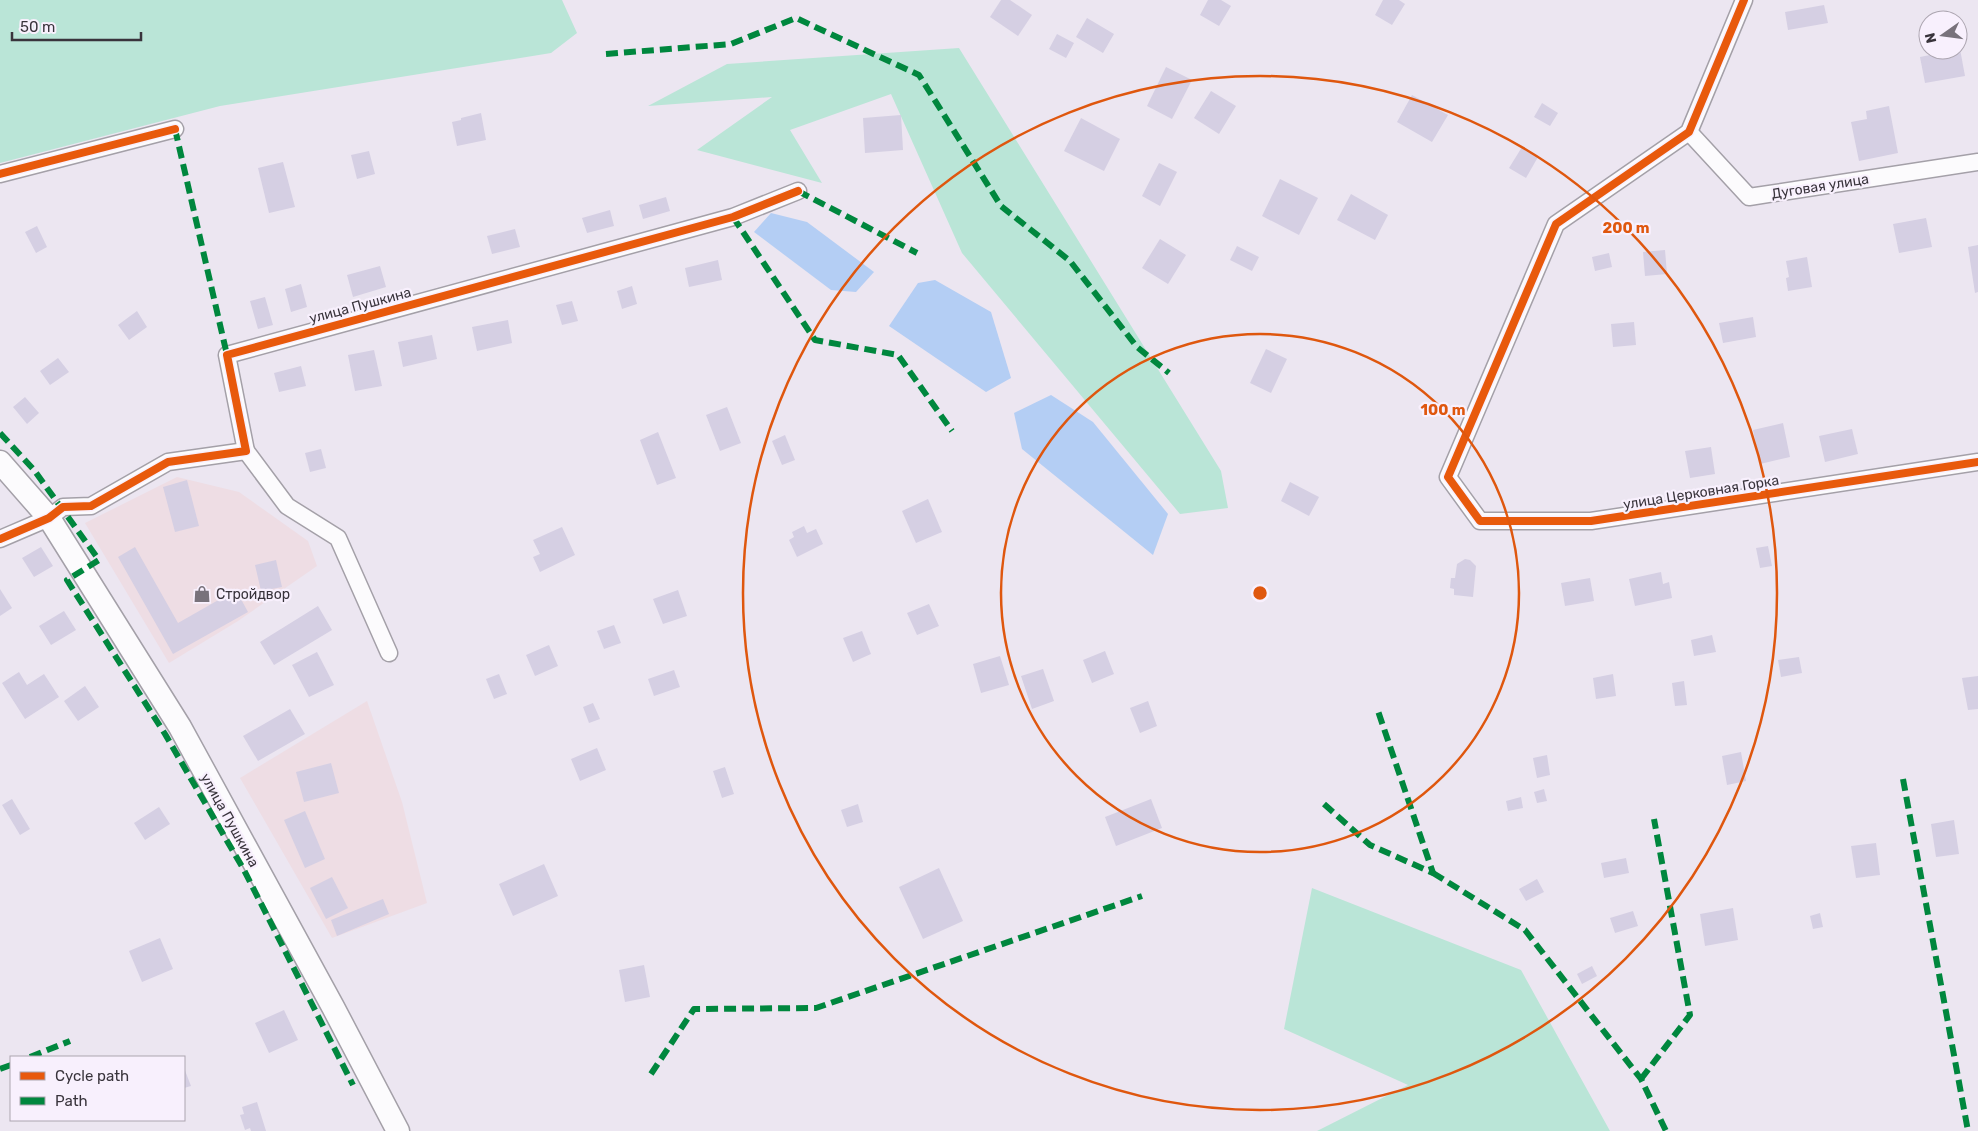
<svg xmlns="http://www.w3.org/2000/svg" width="1978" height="1131" viewBox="0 0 1978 1131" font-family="Rubik,sans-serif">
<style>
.commercial{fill:#eedde4}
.green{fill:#bae5d7}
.water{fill:#b4cef4}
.building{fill:#d5cfe3}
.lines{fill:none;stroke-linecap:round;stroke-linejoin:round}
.minor-casing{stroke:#a4a0a8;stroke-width:19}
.secondary-casing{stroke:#a4a0a8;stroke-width:25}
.minor{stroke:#fcfbfd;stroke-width:16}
.secondary{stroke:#fcfbfd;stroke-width:22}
.quiet{stroke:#00873e;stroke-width:6;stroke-dasharray:12 6;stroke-linecap:butt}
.cycleway-casing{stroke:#f8f0fd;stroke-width:11}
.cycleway{stroke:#e8590c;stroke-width:8}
.ring{fill:none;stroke:#df570e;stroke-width:2.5}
.labels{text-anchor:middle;stroke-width:4.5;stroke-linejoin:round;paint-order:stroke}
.street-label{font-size:14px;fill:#39343c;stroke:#f8f0fd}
.poi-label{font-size:14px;fill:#39343c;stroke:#f8f0fd;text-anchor:start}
.centre{fill:#df570e;stroke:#f8f0fd;stroke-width:2.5}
.ring-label{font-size:15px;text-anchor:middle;font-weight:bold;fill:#df570e;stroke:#f8f0fd;stroke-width:4.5;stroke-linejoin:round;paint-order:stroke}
</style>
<rect width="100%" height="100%" fill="#ece6f1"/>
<g class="commercial">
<path d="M177,477L239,492L308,541L317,566L238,621L169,663L85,523Z"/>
<path d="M367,701L402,802L427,903L332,938L240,778Z"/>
</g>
<g class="green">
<path d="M0,0H562L577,33L551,53L220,106L0,163Z"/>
<path d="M959,48L1221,471L1228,508L1180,514L962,253L891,94L790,130L822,183L697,150L772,97L648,106L727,64Z"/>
<path d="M1312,888L1521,970L1610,1131H1317L1408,1085L1284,1029Z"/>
</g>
<g class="water">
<path d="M771,213L807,222L874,272L856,292L831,290L754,232Z"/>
<path d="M935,280L991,312L1011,378L986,392L889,326L918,283Z"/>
<path d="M1051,395L1093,422L1168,514L1153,555L1022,449L1014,413Z"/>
</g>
<g class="building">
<path d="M1001,0H1010L1032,15L1018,36L990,17Z"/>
<path d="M1208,0H1221L1231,6L1219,26L1200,15Z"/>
<path d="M1383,0H1399L1405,4L1392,25L1375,15Z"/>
<path d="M1824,5L1828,23L1788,30L1785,12Z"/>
<path d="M1087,18L1114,34L1103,53L1076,37Z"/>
<path d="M1057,34L1074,43L1066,58L1049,49Z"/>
<path d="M1960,49L1965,76L1925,83L1920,57Z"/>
<path d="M1166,67L1192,80L1172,119L1147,106Z"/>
<path d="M1211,91L1236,106L1219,134L1194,118Z"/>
<path d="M1412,95L1448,115L1432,142L1397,122Z"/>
<path d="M1542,103L1558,113L1550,126L1534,117Z"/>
<path d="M1889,106L1898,153L1859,161L1851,122L1867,119L1866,111Z"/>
<path d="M481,113L486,140L457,146L452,122L461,120V118Z"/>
<path d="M901,115L903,150L865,153L863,118Z"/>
<path d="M1081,118L1120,139L1104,171L1064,151Z"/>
<path d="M1522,147L1538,157L1526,178L1509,168Z"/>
<path d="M369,151L375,174L357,179L351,155Z"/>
<path d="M283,162L295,207L269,213L258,168Z"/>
<path d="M1159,163L1177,172L1160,206L1142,196Z"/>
<path d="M1280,179L1318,198L1299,235L1262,216Z"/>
<path d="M1351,194L1388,215L1375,240L1337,220Z"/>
<path d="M666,197L670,211L643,219L639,205Z"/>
<path d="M610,210L614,226L587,233L582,218Z"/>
<path d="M1926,218L1932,247L1899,253L1893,224Z"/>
<path d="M37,226L47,247L36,253L25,232Z"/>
<path d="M515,229L520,247L492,254L487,236Z"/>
<path d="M1160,239L1186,255L1168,284L1142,268Z"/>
<path d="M1978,245V292L1975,293L1968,247Z"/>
<path d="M1237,246L1259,257L1252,271L1230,260Z"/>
<path d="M1665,250L1667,274L1645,276L1643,252Z"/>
<path d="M1609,253L1612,267L1595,271L1592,257Z"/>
<path d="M1807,257L1812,287L1788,291L1786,278L1789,277L1786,261Z"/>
<path d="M718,260L722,280L689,287L685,268Z"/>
<path d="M380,266L386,287L353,297L347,275Z"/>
<path d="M301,284L307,307L291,312L285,289Z"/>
<path d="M632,286L637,304L622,309L617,291Z"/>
<path d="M265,297L273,325L258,329L250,301Z"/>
<path d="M572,301L578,321L562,325L556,305Z"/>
<path d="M137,311L147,327L129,340L118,325Z"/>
<path d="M1753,317L1756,337L1723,343L1719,323Z"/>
<path d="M508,320L512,343L477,351L472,327Z"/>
<path d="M1634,322L1636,345L1613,347L1611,324Z"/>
<path d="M432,335L437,359L403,367L398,342Z"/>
<path d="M1266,349L1287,359L1271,393L1250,383Z"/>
<path d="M374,350L382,386L355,391L348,355Z"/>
<path d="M58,358L69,372L50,385L40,371Z"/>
<path d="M301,366L306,386L279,392L274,373Z"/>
<path d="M25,397L39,413L27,424L13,407Z"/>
<path d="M727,407L741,443L720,451L706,415Z"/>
<path d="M1783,423L1790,457L1760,464L1753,430Z"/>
<path d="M1852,429L1858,454L1825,462L1819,436Z"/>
<path d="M658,432L676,478L657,485L640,440Z"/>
<path d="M785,435L795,460L782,465L772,441Z"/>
<path d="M1711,447L1715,474L1690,478L1685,451Z"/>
<path d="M321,449L326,468L310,472L305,453Z"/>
<path d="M187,480L199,526L175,532L163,487Z"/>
<path d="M1290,482L1319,497L1309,516L1281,501Z"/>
<path d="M928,499L942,532L916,543L902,511Z"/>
<path d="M804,526L807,533L816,529L823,544L797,557L789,540L794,537L792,532Z"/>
<path d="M562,527L575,555L540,572L533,557L540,554L533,540Z"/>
<path d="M1768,546L1772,566L1760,568L1756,548Z"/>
<path d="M41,547L53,566L34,577L22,558Z"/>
<path d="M135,547L178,623L236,590L248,612L173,654L118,557Z"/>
<path d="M1465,559L1470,560L1476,566L1473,597L1454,595V589L1450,588L1451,578H1455L1457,564Z"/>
<path d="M276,560L282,587L261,591L255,565Z"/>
<path d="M1661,572L1663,584L1669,582L1672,598L1635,606L1629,579Z"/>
<path d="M1590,578L1594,601L1565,606L1561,583Z"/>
<path d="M0,589L12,608L0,616Z"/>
<path d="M678,590L687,616L663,624L653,599Z"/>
<path d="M929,604L939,626L917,635L907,613Z"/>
<path d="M318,606L332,630L274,665L260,642Z"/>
<path d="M64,611L76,630L51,645L39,626Z"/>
<path d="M614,625L621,643L604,649L597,631Z"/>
<path d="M862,631L871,654L853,662L843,638Z"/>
<path d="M1712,635L1716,652L1694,656L1691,640Z"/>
<path d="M549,645L558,666L535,676L526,655Z"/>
<path d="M1105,651L1114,674L1092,683L1083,660Z"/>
<path d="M317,652L334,685L309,697L292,665Z"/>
<path d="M1000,656L1009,685L981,693L973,664Z"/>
<path d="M1799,657L1802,673L1781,677L1778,660Z"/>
<path d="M1043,669L1054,701L1032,709L1021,676Z"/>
<path d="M674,670L680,687L654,696L648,679Z"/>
<path d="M19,672L27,685L44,674L59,697L25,719L2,683Z"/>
<path d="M499,674L507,694L494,699L486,679Z"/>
<path d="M1613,674L1616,696L1596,699L1593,678Z"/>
<path d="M1978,676V709L1968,710L1962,678Z"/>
<path d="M1684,681L1687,705L1675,706L1672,683Z"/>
<path d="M85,686L99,707L78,721L64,701Z"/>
<path d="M1148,701L1157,726L1140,733L1130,708Z"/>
<path d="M593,703L600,719L589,723L583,707Z"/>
<path d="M290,709L305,734L258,761L243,736Z"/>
<path d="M597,748L606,770L580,781L571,759Z"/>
<path d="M1741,752L1746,781L1727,785L1722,756Z"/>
<path d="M1547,755L1550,775L1537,778L1533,758Z"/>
<path d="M331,763L339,793L304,802L296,772Z"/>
<path d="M725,767L734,794L722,798L713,771Z"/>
<path d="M1544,789L1547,801L1537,803L1534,792Z"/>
<path d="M1521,797L1523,808L1508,811L1506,801Z"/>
<path d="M12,799L30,829L20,835L2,805Z"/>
<path d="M1151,799L1162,828L1116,846L1105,817Z"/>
<path d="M858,804L863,822L847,827L841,810Z"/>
<path d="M159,807L170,824L145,840L134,823Z"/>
<path d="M305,811L325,859L305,868L284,820Z"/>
<path d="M1954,820L1959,854L1936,857L1931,824Z"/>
<path d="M1876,843L1880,875L1856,878L1851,846Z"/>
<path d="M1626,858L1629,873L1604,878L1601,863Z"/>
<path d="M544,864L558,896L513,916L499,884Z"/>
<path d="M939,868L963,921L923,939L899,887Z"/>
<path d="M332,877L348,908L326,919L310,888Z"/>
<path d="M1537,879L1544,892L1526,901L1519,889Z"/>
<path d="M383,899L389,914L337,936L331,920Z"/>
<path d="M1733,908L1738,940L1705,946L1700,914Z"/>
<path d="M1633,911L1638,926L1615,933L1610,918Z"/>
<path d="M1820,913L1823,927L1813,929L1810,916Z"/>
<path d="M160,938L173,969L142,982L129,951Z"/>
<path d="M644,965L650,997L625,1002L619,970Z"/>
<path d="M1592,966L1597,976L1582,984L1577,974Z"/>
<path d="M284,1010L298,1040L269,1053L255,1023Z"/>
<path d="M184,1068L191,1086L184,1088Z"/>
<path d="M257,1102L266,1131H251L250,1128L245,1130L240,1115L244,1114L242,1107Z"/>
</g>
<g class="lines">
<g class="minor-casing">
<g id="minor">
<path d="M1744,0L1689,132L1556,224L1448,477L1480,521H1591L1978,462"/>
<path d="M1689,132L1749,197L1978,162"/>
<path d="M0,174L175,129"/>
<path d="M246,451L287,506L338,538L389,653"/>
<path d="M0,539L49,518L63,507L91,506L168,462L246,451L227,355L733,217L798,191"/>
</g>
</g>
<g class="secondary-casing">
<path id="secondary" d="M0,462L49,518L180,727L333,1007L398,1131"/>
</g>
<use href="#minor" class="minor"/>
<use href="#secondary" class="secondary"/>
<g class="quiet">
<path d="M606,54L731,44L796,18L919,75L1001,206L1070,261L1137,347L1169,373"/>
<path d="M175,129L227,355"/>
<path d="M798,191L917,253"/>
<path d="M733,217L815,340L898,355L952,431"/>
<path d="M0,433L34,470L99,560L67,580L165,734L244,870L353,1085"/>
<path d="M1903,779L1968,1131"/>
<path d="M1324,804L1370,845L1433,873L1378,711"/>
<path d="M1433,873L1525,930L1641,1079L1666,1131"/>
<path d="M30,1057L70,1041"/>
<path d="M0,1069L11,1065"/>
<path d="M651,1074L694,1009L816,1008L1142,896"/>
<path d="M1641,1079L1690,1015L1654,819"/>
</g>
<g class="cycleway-casing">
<g id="cycleway">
<path d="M1744,0L1689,132L1556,224L1448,477L1480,521H1591L1978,462"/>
<path d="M0,174L175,129"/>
<path d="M0,539L49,518L63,507L91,506L168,462L246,451L227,355L733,217L798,191"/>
</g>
</g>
<use href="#cycleway" class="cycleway"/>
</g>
<g class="ring">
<circle cx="1260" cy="593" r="259"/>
<circle cx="1260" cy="593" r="517"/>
</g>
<defs>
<g id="shop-bare" transform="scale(1.35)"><path d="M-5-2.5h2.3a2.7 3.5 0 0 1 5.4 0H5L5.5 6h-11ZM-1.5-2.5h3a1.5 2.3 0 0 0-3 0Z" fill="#78727b" stroke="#f8f0fd" stroke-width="2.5" paint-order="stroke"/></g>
</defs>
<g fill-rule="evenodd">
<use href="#shop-bare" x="202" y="594"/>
</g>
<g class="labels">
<g class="street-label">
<text transform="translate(1820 186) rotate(-9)" y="5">Дуговая улица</text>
<text transform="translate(360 305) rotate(-15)" y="5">улица Пушкина</text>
<text transform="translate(1701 492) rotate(-9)" y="5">улица Церковная Горка</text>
<text transform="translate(230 820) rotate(61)" y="5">улица Пушкина</text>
</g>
<g class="poi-label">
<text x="216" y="599">Стройдвор</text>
</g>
</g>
<circle cx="1260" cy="593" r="8" class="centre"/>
<g class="ring-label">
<text x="1626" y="233">200 m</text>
<text x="1443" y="415">100 m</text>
</g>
<rect x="10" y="1056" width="175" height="65" fill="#f8f0fd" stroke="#aca5b0"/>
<rect x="20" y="1072" width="25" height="8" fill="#e8590c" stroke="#aca5b0"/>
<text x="55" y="1081" font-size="15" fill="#39343c">Cycle path</text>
<rect x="20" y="1097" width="25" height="8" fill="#00873e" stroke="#aca5b0"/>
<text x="55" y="1106" font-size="15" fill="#39343c">Path</text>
<g transform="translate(1943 35) rotate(256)"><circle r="24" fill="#f8f0fd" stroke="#aca5b0"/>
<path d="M0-4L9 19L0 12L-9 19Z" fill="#78727b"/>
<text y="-8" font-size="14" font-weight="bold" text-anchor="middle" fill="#39343c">N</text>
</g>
<path d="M12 32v8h129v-8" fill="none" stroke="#39343c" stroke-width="2.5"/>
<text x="20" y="32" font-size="15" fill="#39343c" stroke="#f8f0fd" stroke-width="4" paint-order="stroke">50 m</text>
</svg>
